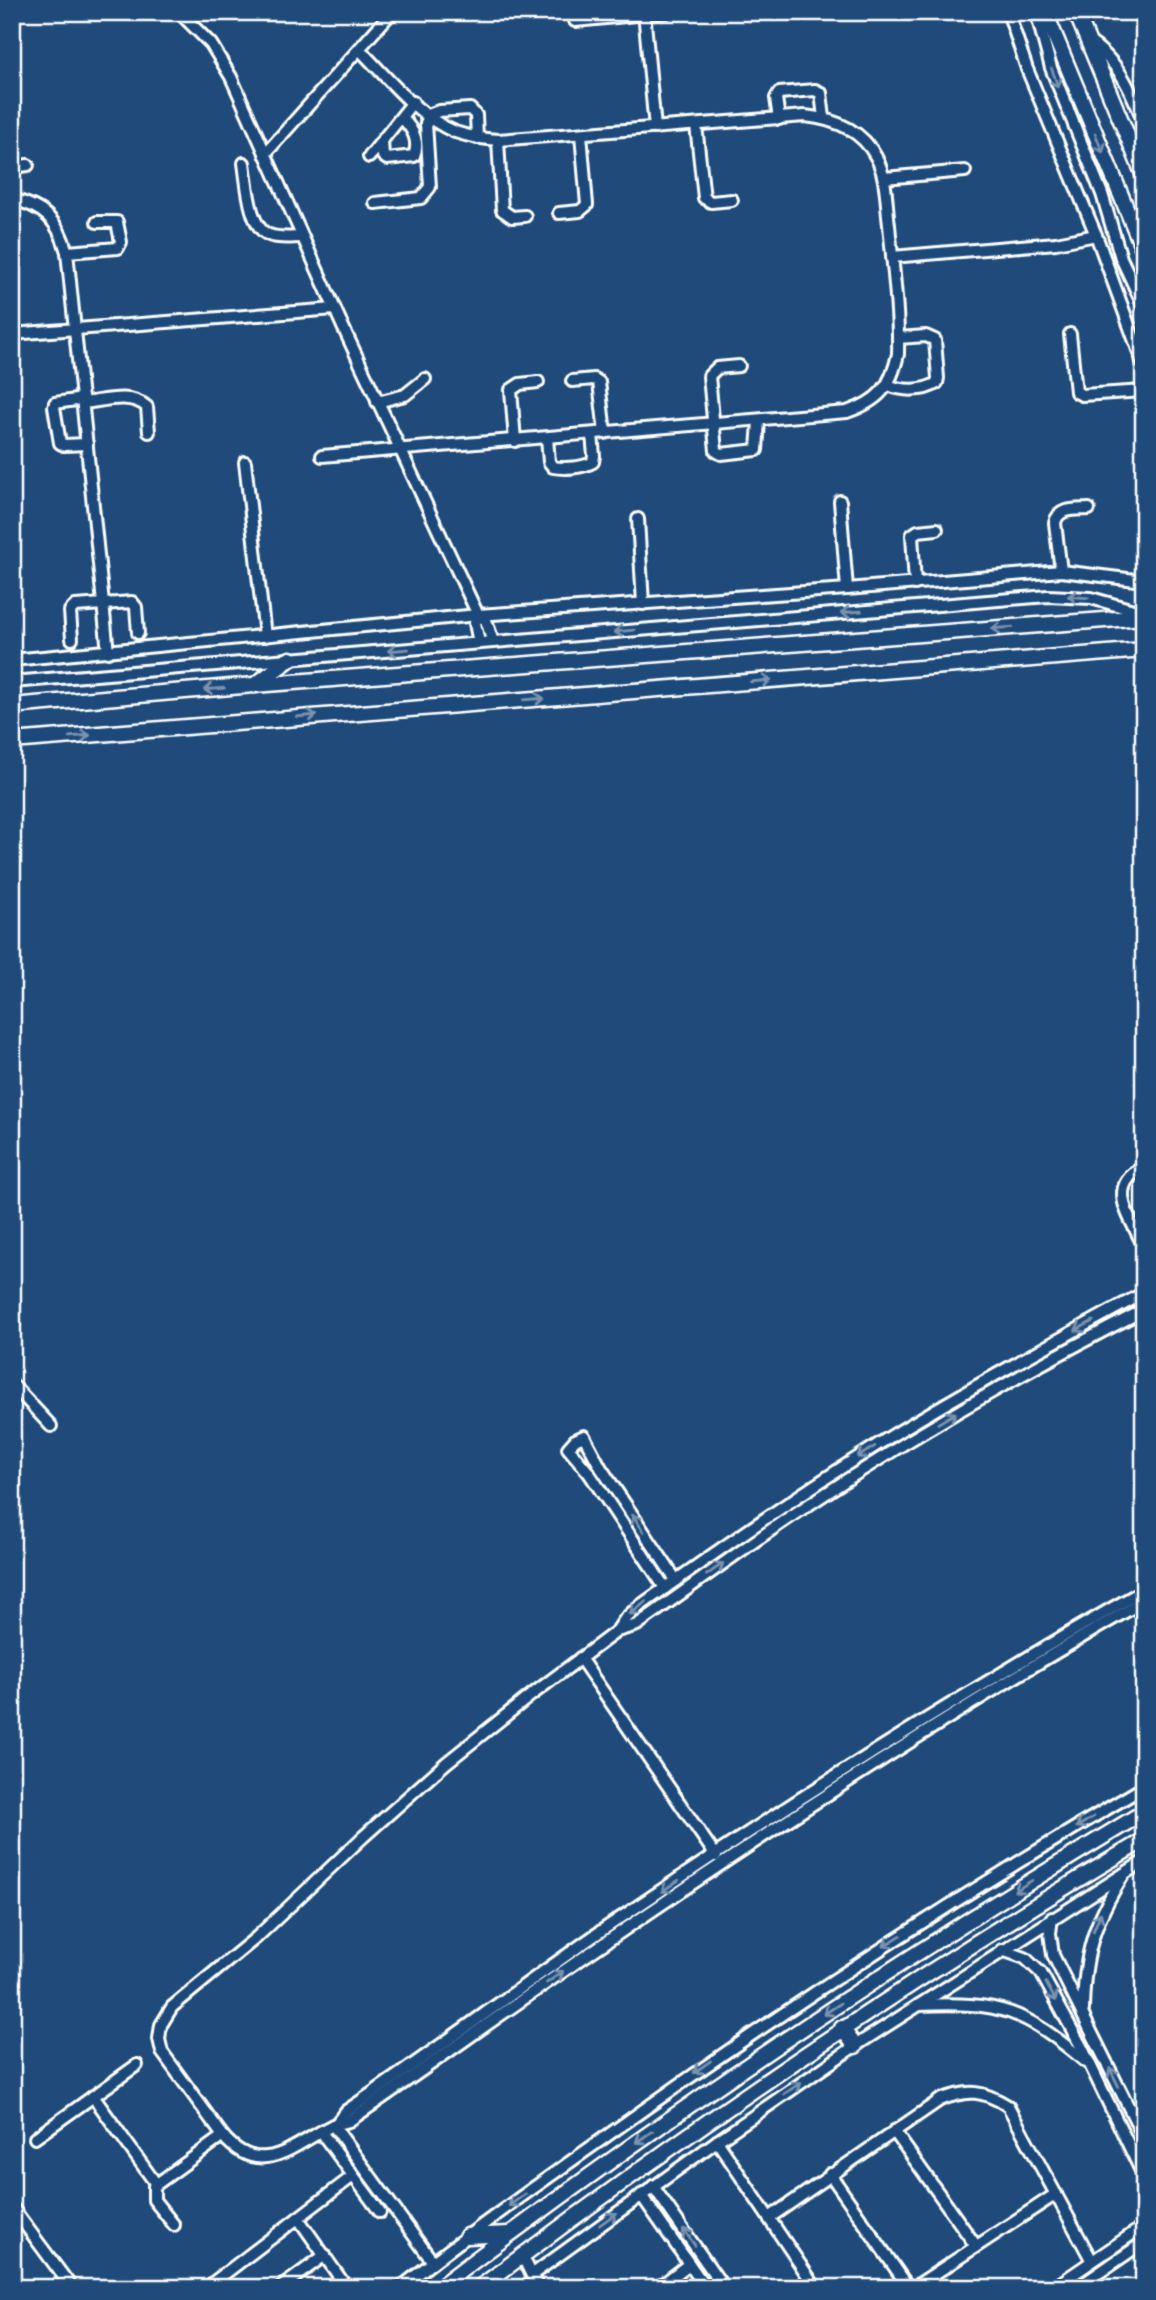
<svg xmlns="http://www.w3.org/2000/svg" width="1156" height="2300" viewBox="0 0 1156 2300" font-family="Pangolin,sans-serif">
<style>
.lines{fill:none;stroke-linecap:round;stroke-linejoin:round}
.minor-casing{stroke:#fff;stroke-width:16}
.tertiary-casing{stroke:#fff;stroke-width:19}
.minor{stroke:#1f4a7a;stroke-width:10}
.tertiary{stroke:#1f4a7a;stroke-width:14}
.oneway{stroke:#7992af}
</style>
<rect width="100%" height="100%" fill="#1f4a7a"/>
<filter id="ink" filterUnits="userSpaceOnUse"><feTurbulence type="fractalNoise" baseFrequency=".0143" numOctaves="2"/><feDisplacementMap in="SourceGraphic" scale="14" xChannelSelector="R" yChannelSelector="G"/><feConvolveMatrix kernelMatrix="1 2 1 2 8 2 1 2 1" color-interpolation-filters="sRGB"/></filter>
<g filter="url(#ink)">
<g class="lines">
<g class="minor-casing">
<g id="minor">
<path d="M179,12L211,44L231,77L343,327L478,615L486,620L493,642"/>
<path d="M644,12L655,128"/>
<path d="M1008,12L1027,69L1096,235L1144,366"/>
<path d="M1036,12L1051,68L1102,194L1121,258L1144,307"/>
<path d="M575,21L667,12"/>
<path d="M1087,40C1119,61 1130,89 1144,122"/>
<path d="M779,119L776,98L779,93L815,90L821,93L824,118"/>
<path d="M696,125L704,198L711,202L732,200"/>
<path d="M498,140L502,210L512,217L525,216"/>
<path d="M382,141L383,156L387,159L414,156C420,141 413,129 402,118"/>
<path d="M265,154L392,12"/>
<path d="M369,157L413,102"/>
<path d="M244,163C247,182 249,228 269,235C279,239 292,237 302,237"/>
<path d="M12,167L28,165"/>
<path d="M884,178L965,171"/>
<path d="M12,199C44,207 58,220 67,252L108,652"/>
<path d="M375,203L421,198L430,187L426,123L431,114L439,111L470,109L476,115L477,138"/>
<path d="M559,213L580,211L587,205L581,134"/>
<path d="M67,252L118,248L121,242L117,222H97"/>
<path d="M892,257L1056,243L1096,235"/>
<path d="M12,334L335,309"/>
<path d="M1070,334L1076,392L1082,395L1144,391"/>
<path d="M739,366L717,368L709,376L716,451L721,454L757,450L759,421"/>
<path d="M572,381L594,379L599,382L605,433"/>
<path d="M888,385C902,391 923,392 937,383L938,378L935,340L926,336L898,338"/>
<path d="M83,399L55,403L54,407L60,443L64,445L87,444"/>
<path d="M377,402L405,395L425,379"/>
<path d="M83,403C104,401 130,392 147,407L149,432"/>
<path d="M547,438L549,462L553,467C564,469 583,468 593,462L594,456L592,434"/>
<path d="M515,441L511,390L520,384L538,382"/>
<path d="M322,456L847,412C879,401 891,387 898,354C899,311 893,268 889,225C886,203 887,177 876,157C862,130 834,119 805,116L498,140C483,139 470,137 455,132C418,117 388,78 360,50"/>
<path d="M245,462L265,636"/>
<path d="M840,501L847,589"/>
<path d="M638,519L643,604"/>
<path d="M1061,571L1055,523C1058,507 1076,510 1089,509"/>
<path d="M915,584L912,535L918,531L937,529"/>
<path d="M478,615L475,623L479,643"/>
<path d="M72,639L70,611L75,606L132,602L136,607L138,633"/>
<path d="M12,660L478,615L847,589L1061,571L1144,581"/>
<path d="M12,682L1048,596L1091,598L1144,613"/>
<path d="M1144,1167C1104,1186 1131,1218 1144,1247"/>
<path d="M1144,1293C1059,1339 975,1385 893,1435C805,1490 721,1548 637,1608L625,1619L617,1631L530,1696L446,1763L363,1837L257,1937L172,2007L161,2025L159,2039L162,2052L223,2136C261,2181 294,2144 333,2125C338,2123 343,2123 349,2121C436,2061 522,1999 609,1940C783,1821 961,1706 1144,1601"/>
<path d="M12,1384L51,1426"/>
<path d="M665,1588L589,1473L568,1448L575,1440L584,1436L601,1468L676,1580"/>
<path d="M617,1631L637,1625C688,1589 738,1552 790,1517C903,1441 1022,1372 1144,1310"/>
<path d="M580,1658L716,1856"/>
<path d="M1052,1918L1050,1933L1053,1955L1144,2138"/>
<path d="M1002,1950L1025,1958L1041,1973L1082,2048L1144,2177"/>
<path d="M919,2005C1001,2001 1024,2010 1086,2062"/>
<path d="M1083,2010C1084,1954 1094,1921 1124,1874"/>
<path d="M93,2096L156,2184"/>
<path d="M336,2124L346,2111C432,2053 516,1990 601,1931C777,1811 958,1695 1144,1590"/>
<path d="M333,2125L433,2262"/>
<path d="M894,2131L976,2246"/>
<path d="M321,2132L380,2212"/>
<path d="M35,2138L137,2065"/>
<path d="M717,2141L816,2288"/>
<path d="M830,2174L909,2288"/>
<path d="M653,2186L724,2288"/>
<path d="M641,2195L706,2288"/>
<path d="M12,2207L72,2288"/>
<path d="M298,2218L347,2288"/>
<path d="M769,2218L940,2100C968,2089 983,2090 1008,2106L1092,2261"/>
<path d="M174,2225L154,2200V2186L223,2136"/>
<path d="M522,2255L538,2288"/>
<path d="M533,2274L717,2141L855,2046L1144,1861"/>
<path d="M206,2288L353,2176"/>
<path d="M280,2288L325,2255"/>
<path d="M400,2288C465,2236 533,2188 601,2140C777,2014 957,1896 1144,1787"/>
<path d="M658,2288L689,2264"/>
<path d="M913,2288L1056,2194"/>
<path d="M1053,2288L1144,2226"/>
<path d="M1077,2288L1144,2242"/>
</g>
</g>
<g class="tertiary-casing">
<g id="tertiary">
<path d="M1045,12L1144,251"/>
<path d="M1076,12L1144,176"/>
<path d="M255,685L290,659"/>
<path d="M12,706L254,685L1144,617"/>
<path d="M12,741L1144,650"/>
<path d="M842,2028L855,2046"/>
<path d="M467,2236L509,2234"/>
<path d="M438,2288C664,2116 901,1958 1144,1812"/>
<path d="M479,2288C693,2127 913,1976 1144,1840"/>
</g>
</g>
<use href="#minor" class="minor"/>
<use href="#tertiary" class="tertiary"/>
</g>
<defs><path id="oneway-shaft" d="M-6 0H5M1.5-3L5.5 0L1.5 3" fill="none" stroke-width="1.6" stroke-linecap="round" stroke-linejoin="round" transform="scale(1.75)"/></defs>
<g class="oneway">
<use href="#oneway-shaft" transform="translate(1055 78) rotate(70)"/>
<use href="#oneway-shaft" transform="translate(1099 143) rotate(68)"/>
<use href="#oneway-shaft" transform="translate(1078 597) rotate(-175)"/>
<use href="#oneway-shaft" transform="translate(851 612) rotate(175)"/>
<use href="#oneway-shaft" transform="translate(1002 628) rotate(176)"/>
<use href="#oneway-shaft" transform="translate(624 631) rotate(175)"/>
<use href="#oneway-shaft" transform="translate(398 650) rotate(175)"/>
<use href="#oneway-shaft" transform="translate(761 681) rotate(-5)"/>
<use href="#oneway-shaft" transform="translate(214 689) rotate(175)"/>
<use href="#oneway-shaft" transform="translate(534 699) rotate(-5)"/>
<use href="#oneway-shaft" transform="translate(307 716) rotate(-5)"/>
<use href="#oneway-shaft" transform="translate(80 736) rotate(-5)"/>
<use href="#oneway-shaft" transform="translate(1084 1326) rotate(152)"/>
<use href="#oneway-shaft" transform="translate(947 1418) rotate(-31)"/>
<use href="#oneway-shaft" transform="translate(866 1452) rotate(148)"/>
<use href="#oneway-shaft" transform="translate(638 1523) rotate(-124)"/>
<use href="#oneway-shaft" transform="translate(715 1569) rotate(-36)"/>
<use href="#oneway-shaft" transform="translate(638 1608) rotate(142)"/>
<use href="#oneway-shaft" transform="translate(1085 1822) rotate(149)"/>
<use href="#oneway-shaft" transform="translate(670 1886) rotate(146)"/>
<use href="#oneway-shaft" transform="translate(1023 1886) rotate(148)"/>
<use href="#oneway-shaft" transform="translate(1097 1922) rotate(-68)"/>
<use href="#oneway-shaft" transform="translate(892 1941) rotate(148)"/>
<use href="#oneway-shaft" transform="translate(555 1977) rotate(-35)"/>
<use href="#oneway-shaft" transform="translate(1051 1992) rotate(61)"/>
<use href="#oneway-shaft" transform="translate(832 2009) rotate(147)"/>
<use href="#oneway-shaft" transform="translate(702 2067) rotate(145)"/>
<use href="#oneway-shaft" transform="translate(1114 2077) rotate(-116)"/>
<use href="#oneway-shaft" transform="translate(793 2088) rotate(-34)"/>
<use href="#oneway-shaft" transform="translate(644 2137) rotate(145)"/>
<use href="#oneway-shaft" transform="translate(517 2200) rotate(144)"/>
<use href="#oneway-shaft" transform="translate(608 2219) rotate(-36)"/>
<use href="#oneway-shaft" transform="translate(689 2237) rotate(-125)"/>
</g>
</g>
<rect width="1156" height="2300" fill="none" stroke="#1f4a7a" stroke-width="42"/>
<rect x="21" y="21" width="1114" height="2258" fill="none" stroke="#fff" stroke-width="2.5" filter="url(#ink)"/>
</svg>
